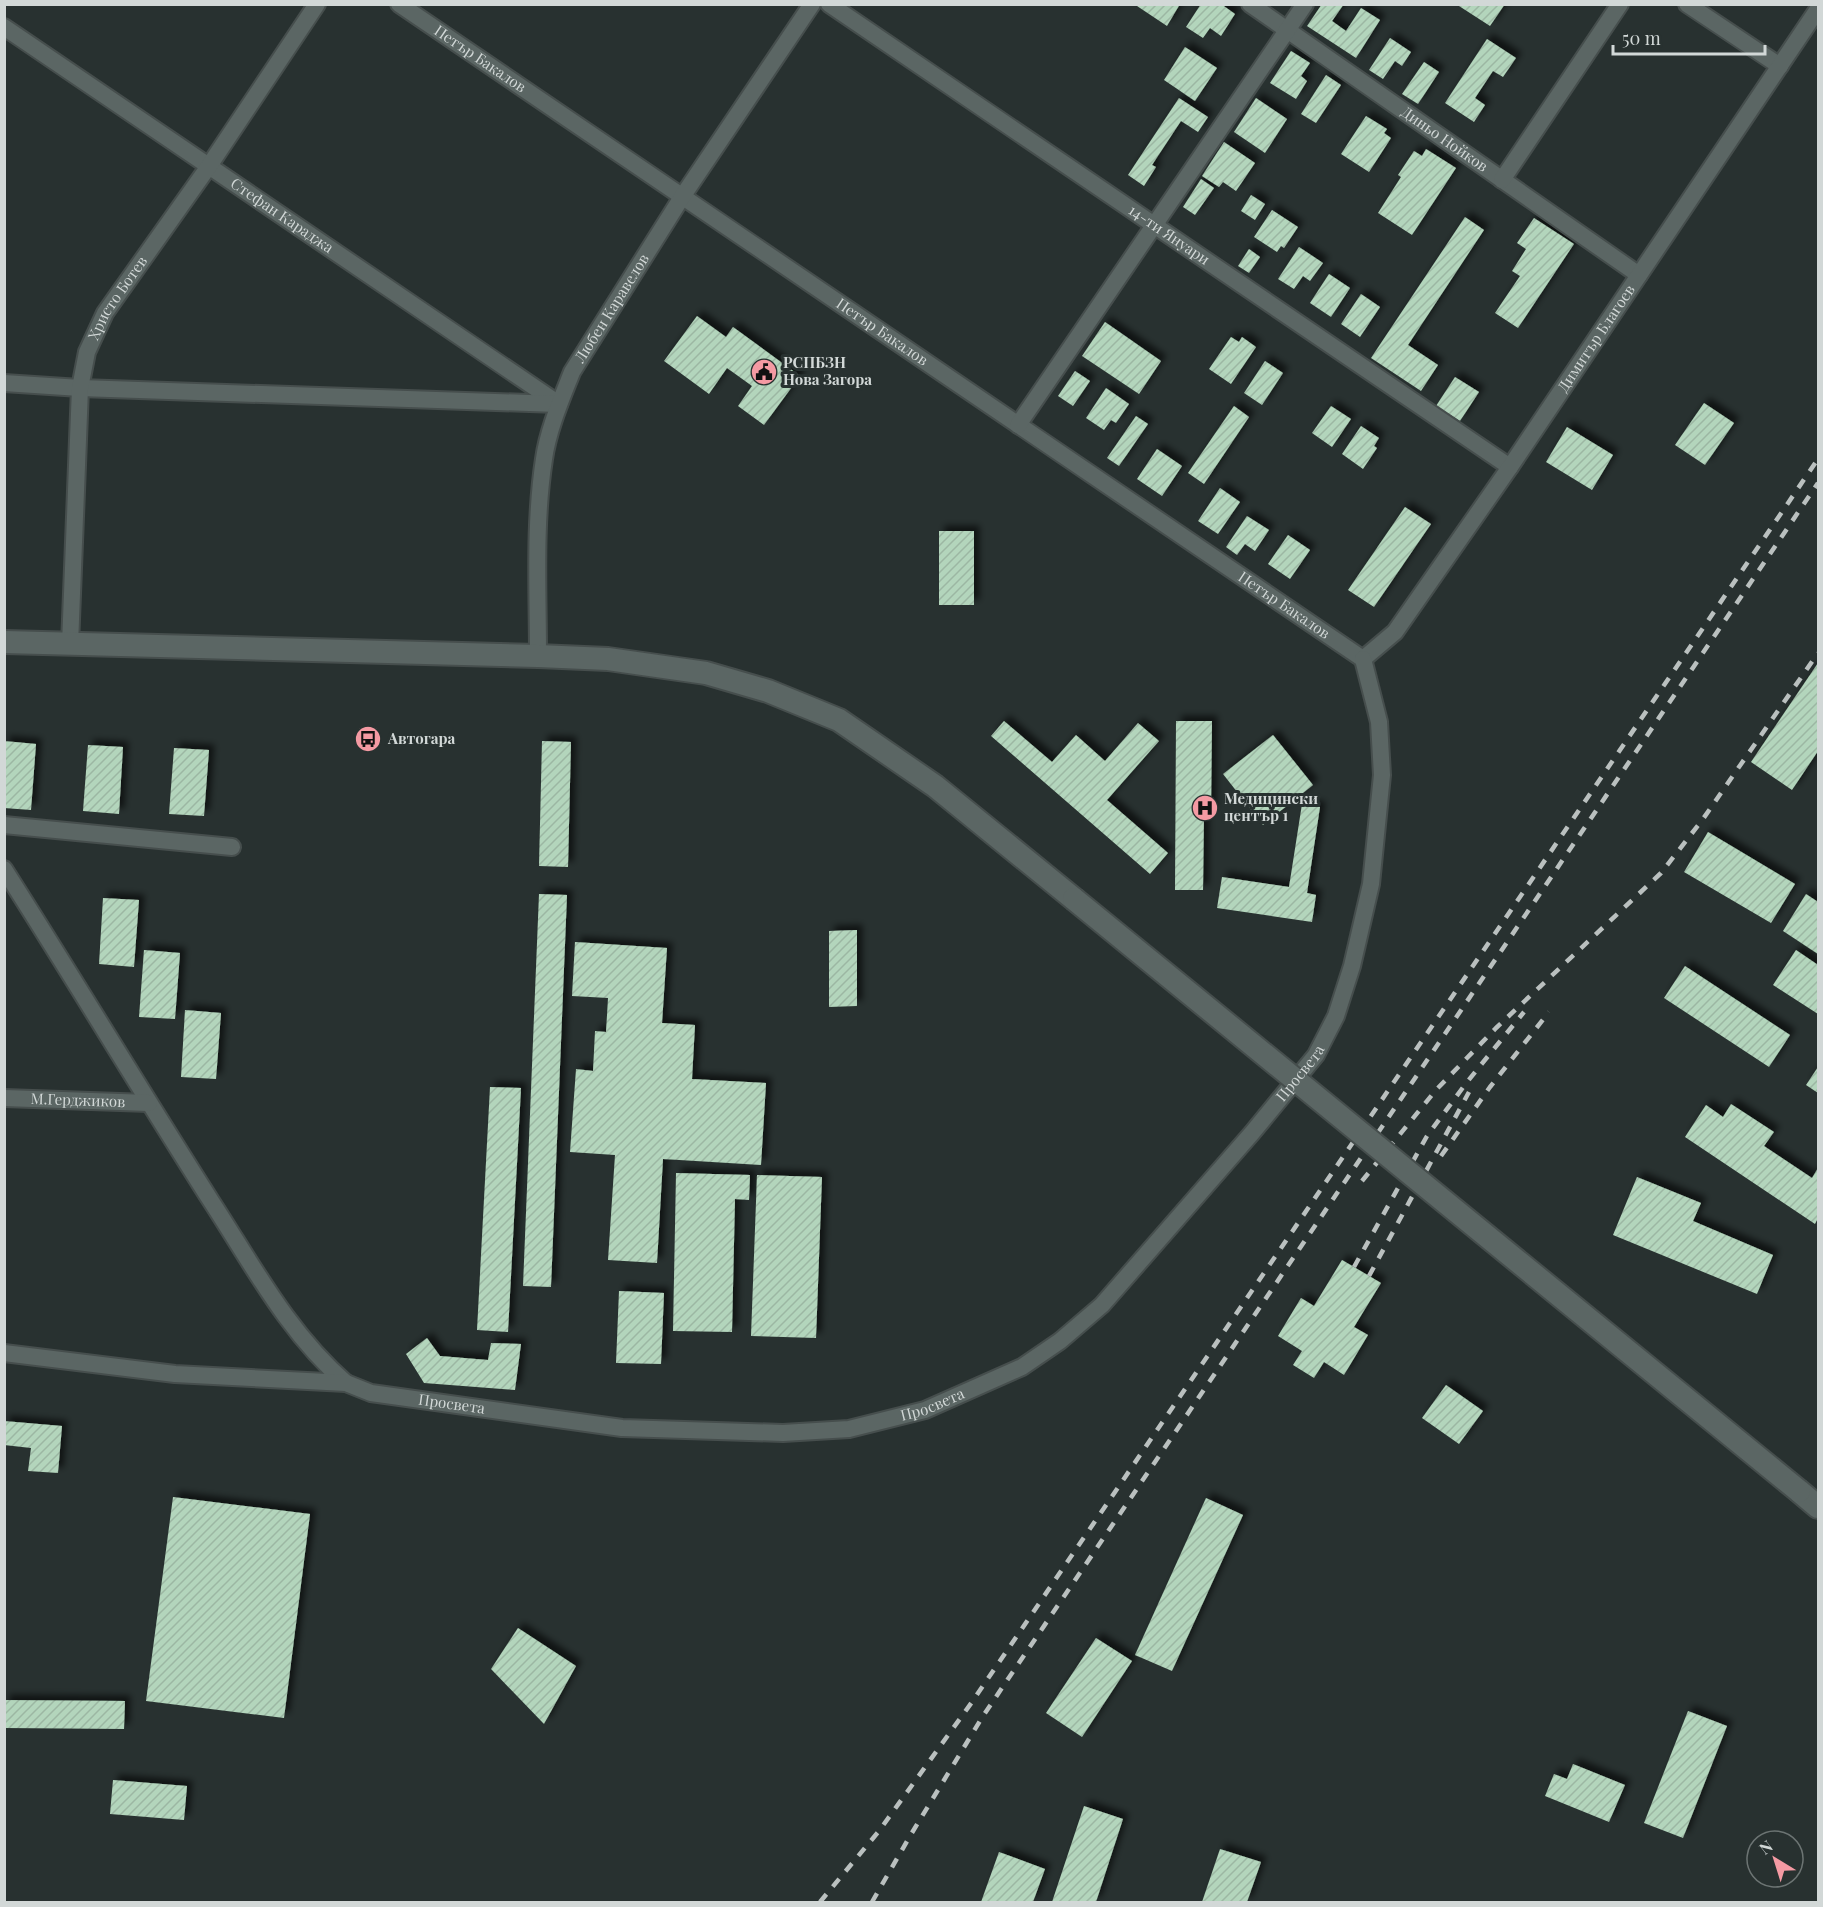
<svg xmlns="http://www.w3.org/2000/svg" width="1823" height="1907" viewBox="0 0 1823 1907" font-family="'Playfair Display',serif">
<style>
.building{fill:url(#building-hatch);filter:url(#shadow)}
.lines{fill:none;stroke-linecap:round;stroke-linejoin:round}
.street-casing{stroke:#464e4d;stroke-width:20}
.secondary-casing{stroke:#464e4d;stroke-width:26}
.street{stroke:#5b6664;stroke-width:16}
.secondary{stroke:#5b6664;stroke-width:22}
.rail{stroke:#bac0bf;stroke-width:4.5;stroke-dasharray:10 10;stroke-linecap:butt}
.secondary-bridge-casing{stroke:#464e4d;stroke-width:26;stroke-linecap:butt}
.secondary-bridge{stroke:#5b6664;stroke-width:22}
.labels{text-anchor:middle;stroke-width:6;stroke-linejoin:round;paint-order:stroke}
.street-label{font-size:15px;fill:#d2d8d7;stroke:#283130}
.poi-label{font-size:15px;font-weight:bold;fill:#d2d8d7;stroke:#283130;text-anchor:start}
</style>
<defs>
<pattern id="building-hatch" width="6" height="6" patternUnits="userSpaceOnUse" patternTransform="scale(1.5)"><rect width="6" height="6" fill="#b3d5bc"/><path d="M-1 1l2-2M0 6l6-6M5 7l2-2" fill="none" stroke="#9cb7a3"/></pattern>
<filter id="shadow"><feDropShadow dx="5.5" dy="-5.5" stdDeviation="3" flood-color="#0009"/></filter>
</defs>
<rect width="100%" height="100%" fill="#283130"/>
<g class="building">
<path d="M1134,4H1180L1167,26Z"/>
<path d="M1201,4H1221L1235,14L1221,36L1210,28L1203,38L1186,27Z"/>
<path d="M1322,4H1344L1332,21L1346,31L1361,8L1380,20L1356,58L1307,26Z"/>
<path d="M1460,4H1505L1490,26L1459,6Z"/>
<path d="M1390,38L1411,52L1402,66L1395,61L1383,79L1369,70Z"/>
<path d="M1487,39L1516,58L1503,77L1493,71L1475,98L1485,105L1474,122L1445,103Z"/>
<path d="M1185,47L1217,68L1195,101L1164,80Z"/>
<path d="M1291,51L1310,63L1301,76L1307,81L1296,99L1270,83Z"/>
<path d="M1424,62L1439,72L1418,104L1402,94Z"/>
<path d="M1326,75L1341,85L1316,123L1301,114Z"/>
<path d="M1179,98L1208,117L1198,132L1181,121L1152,165L1156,167L1144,186L1128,175Z"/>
<path d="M1256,98L1287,119L1265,153L1234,132Z"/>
<path d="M1366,116L1387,129L1384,133L1391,138L1369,172L1341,154Z"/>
<path d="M1224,142L1255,163L1236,191L1223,182L1219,187L1202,176Z"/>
<path d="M1426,149L1456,168L1412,235L1378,213L1401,177L1398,175L1414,151L1422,156Z"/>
<path d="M1201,179L1214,188L1195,215L1183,207Z"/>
<path d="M1251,195L1265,204L1255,220L1241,211Z"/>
<path d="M1272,210L1298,227L1284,248L1281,246L1277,252L1254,237Z"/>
<path d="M1465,217L1484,230L1408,345L1438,365L1421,391L1371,358Z"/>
<path d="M1534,218L1574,244L1518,328L1495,313L1520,276L1512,271L1526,249L1517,243Z"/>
<path d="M1299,247L1323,263L1310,281L1303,276L1294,289L1278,279Z"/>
<path d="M1249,249L1260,257L1249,273L1238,266Z"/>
<path d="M1329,274L1350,288L1331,317L1310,303Z"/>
<path d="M1361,294L1380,307L1360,337L1341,324Z"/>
<path d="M697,316L726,337L733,327L800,376L764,425L738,406L752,386L727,368L709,394L664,361Z"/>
<path d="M1105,322L1161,361L1139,394L1082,356Z"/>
<path d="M1231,337L1239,342L1242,337L1256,347L1231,384L1209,369Z"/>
<path d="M1265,361L1283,373L1262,405L1244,393Z"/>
<path d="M1075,371L1090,381L1073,406L1058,396Z"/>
<path d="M1455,377L1479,392L1460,421L1436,406Z"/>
<path d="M1106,388L1129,404L1116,423L1111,420L1104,430L1086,418Z"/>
<path d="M1704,403L1734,423L1705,465L1675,445Z"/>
<path d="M1234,406L1249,417L1204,484L1188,473Z"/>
<path d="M1331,406L1351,419L1332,447L1312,433Z"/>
<path d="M1136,416L1148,424L1119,466L1107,458Z"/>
<path d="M1361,426L1379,438L1374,446L1377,448L1363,469L1342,454Z"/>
<path d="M1567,427L1613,455L1592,490L1546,462Z"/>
<path d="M1157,449L1182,466L1162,496L1137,479Z"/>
<path d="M1220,488L1240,502L1218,534L1198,521Z"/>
<path d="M1405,507L1431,524L1374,607L1348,590Z"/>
<path d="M1247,516L1269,530L1255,551L1245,544L1237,555L1226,547Z"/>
<rect x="939" y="531" width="35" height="74"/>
<path d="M1288,535L1310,550L1290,579L1268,564Z"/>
<path d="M1818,663V751L1792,790L1751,762Z"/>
<path d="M1004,721L1052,762L1076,735L1105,761L1138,723L1159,741L1107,800L1168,853L1150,874L991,736Z"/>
<path d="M1176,721H1212L1211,813H1204L1203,890H1175Z"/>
<path d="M1273,735L1313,785L1263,825L1223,774Z"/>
<path d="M4,741L36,744L31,810L4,808Z"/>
<path d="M542,741L571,742L568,867L539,866Z"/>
<path d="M88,745L123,747L119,814L83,811Z"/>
<path d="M174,748L209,750L204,816L169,814Z"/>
<path d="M1302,804L1320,807L1307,893L1316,895L1312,922L1217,908L1222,877L1289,887Z"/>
<path d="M1708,832L1795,884L1771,923L1684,872Z"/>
<path d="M539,894L567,895L551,1287L523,1286Z"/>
<path d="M1806,894L1818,902V954L1783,931Z"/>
<path d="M103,898L139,900L134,967L99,964Z"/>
<path d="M857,930V1006L829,1007V931Z"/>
<path d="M575,942L667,948L662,1023L695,1025L692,1079L766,1083L761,1165L663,1159L657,1263L608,1260L615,1155L570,1152L576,1069L593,1071L595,1031L606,1032L608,998L572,996Z"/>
<path d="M144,950L180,953L175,1019L139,1017Z"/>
<path d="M1796,950L1818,965V1014L1773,985Z"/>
<path d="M1685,966L1790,1035L1769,1067L1664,998Z"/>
<path d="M185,1010L221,1013L216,1079L181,1077Z"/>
<path d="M1818,1067V1093L1806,1085Z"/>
<path d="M490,1087L521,1088L508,1332L477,1330Z"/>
<path d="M1731,1104L1774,1132L1764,1146L1812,1178L1818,1168V1218L1815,1224L1685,1137L1706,1105L1723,1117Z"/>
<path d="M676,1173L750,1175L749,1200L735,1199L732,1332L673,1331Z"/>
<path d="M757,1175L822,1177L816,1338L751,1336Z"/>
<path d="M1637,1177L1701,1203L1693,1221L1773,1255L1757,1294L1613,1235Z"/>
<path d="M1342,1260L1381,1283L1354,1327L1368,1335L1344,1375L1324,1362L1314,1378L1293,1365L1302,1351L1278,1336L1301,1298L1314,1306Z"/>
<path d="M619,1291L664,1293L661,1364L616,1363Z"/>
<path d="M427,1338L440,1356L488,1360L491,1343L521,1344L515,1390L424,1383L406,1354Z"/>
<path d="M1446,1385L1483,1411L1459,1444L1422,1418Z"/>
<path d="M4,1421L62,1426L58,1473L28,1471L31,1448L4,1445Z"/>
<path d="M173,1497L310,1514L284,1718L146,1701Z"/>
<path d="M1206,1498L1243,1515L1172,1671L1135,1655Z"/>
<path d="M518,1628L576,1666L544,1724L491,1669Z"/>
<path d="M1096,1638L1132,1661L1082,1737L1046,1713Z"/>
<path d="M4,1700L125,1701L124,1729L4,1728Z"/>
<path d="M1688,1711L1727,1726L1683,1838L1644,1823Z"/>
<path d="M1573,1764L1625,1785L1609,1822L1545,1796L1554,1774L1567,1779Z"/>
<path d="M113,1780L187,1786L184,1820L110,1814Z"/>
<path d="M1084,1806L1123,1819L1096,1902H1052Z"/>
<path d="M1220,1849L1261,1862L1247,1902H1202Z"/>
<path d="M999,1852L1045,1869L1033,1902H981Z"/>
</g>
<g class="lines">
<g class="street-casing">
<g id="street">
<path id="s1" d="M399,4L1363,659"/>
<path id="s2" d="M829,4L1510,467"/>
<path id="s3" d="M1250,4L1639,275"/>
<path d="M1687,4L1780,66"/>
<path id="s4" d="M4,27L559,404"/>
<path d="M1502,180L1620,4"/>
<path d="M4,383L80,388L558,404"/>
<path d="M1018,425L1305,4"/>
<path id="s5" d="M70,645L80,388L87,352L105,313L209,166L317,4"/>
<path id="s6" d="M538,656C538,591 534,524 544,459C548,430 561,400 572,372L682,197L812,4"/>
<path id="s7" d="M1363,659L1395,632L1510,467L1818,9"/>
<path d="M4,825L232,847"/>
<path d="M4,869C74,979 141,1091 211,1201C252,1264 288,1333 346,1383"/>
<path id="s8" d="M4,1098L149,1103"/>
<path id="s9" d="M4,1353L175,1374L346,1383L371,1393L622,1428L783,1433L849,1429L925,1410L1022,1367L1060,1341L1102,1305L1252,1133L1316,1055L1336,1016L1352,966L1371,884L1382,775L1379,722L1363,659"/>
</g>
</g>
<g class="secondary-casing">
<g id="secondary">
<path d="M4,642L538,656L608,659L706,673L768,691L839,720L935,786L1074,899"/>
<path d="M1799,1491L1818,1507"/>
</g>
</g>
<use href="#street" class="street"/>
<use href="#secondary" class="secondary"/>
<g class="rail">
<path d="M1441,1156L1490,1087L1549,1012"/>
<path d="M1362,1181L1436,1090L1496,1028L1661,873L1703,819L1818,653"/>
<path d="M1354,1267L1427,1136L1467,1082L1524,1012"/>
<path d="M1369,1276L1469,1092"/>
<path d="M820,1902L879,1831L972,1702L1818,459"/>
<path d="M872,1902L910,1836L983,1716L1818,483"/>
</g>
<g class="secondary-bridge-casing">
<path id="secondary-bridge" d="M1074,899L1799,1491"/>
</g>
<use href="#secondary-bridge" class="secondary-bridge"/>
</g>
<defs>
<g id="civic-disc" transform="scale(1.35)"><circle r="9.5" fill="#f49aa3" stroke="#283130"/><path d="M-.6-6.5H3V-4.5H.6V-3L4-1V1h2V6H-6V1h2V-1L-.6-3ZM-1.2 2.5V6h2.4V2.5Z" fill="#111"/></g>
<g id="bus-disc" transform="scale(1.35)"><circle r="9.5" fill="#f49aa3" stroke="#283130"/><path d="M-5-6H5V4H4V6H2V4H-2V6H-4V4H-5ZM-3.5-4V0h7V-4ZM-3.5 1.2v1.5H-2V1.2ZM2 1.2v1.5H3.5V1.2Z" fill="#111"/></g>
<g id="hospital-disc" transform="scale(1.35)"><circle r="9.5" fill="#f49aa3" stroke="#283130"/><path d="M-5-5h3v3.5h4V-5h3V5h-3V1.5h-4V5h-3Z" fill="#111"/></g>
</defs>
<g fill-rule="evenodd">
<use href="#civic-disc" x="764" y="372"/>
<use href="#bus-disc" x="368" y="739"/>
<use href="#hospital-disc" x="1205" y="808"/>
</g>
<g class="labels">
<g class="street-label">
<text dy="5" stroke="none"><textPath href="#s1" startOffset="98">Петър Бакалов</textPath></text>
<text dy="5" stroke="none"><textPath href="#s3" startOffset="237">Диньо Нойков</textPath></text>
<text dy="5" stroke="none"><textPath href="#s4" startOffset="336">Стефан Караджа</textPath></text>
<text dy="5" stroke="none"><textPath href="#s2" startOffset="411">14-ти Януари</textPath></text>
<text dy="5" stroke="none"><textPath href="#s5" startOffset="356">Христо Ботев</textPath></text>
<text dy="5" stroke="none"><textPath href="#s6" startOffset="364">Любен Каравелов</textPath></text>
<text dy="5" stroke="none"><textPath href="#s1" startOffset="584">Петър Бакалов</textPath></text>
<text dy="5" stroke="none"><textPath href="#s7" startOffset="398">Димитър Благоев</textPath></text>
<text dy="5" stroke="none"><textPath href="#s1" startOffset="1070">Петър Бакалов</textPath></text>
<text dy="5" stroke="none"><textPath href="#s9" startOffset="1442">Просвета</textPath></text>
<text dy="5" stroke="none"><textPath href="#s8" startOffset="74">М.Герджиков</textPath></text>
<text dy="5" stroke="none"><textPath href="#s9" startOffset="452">Просвета</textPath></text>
<text dy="5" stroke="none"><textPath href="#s9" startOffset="938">Просвета</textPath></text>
</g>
<g class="poi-label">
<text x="783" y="368">РСПБЗН<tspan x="783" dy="17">Нова Загора</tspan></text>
<text x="388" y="744">Автогара</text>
<text x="1224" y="804">Медицински<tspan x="1224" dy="17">център 1</tspan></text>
</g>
</g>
<rect width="1823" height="1907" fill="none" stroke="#d2d8d7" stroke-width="12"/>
<g transform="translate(1775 1859) rotate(322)"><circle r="28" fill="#283130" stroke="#6c7473" stroke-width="1.5"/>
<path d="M0-4.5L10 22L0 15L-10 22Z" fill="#f49aa3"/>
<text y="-9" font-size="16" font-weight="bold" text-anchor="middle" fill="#d2d8d7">N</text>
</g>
<path d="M1613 45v9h152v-9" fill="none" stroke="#d2d8d7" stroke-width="3"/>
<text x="1622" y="45" font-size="18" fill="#d2d8d7" stroke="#283130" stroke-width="4.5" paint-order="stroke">50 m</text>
</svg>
